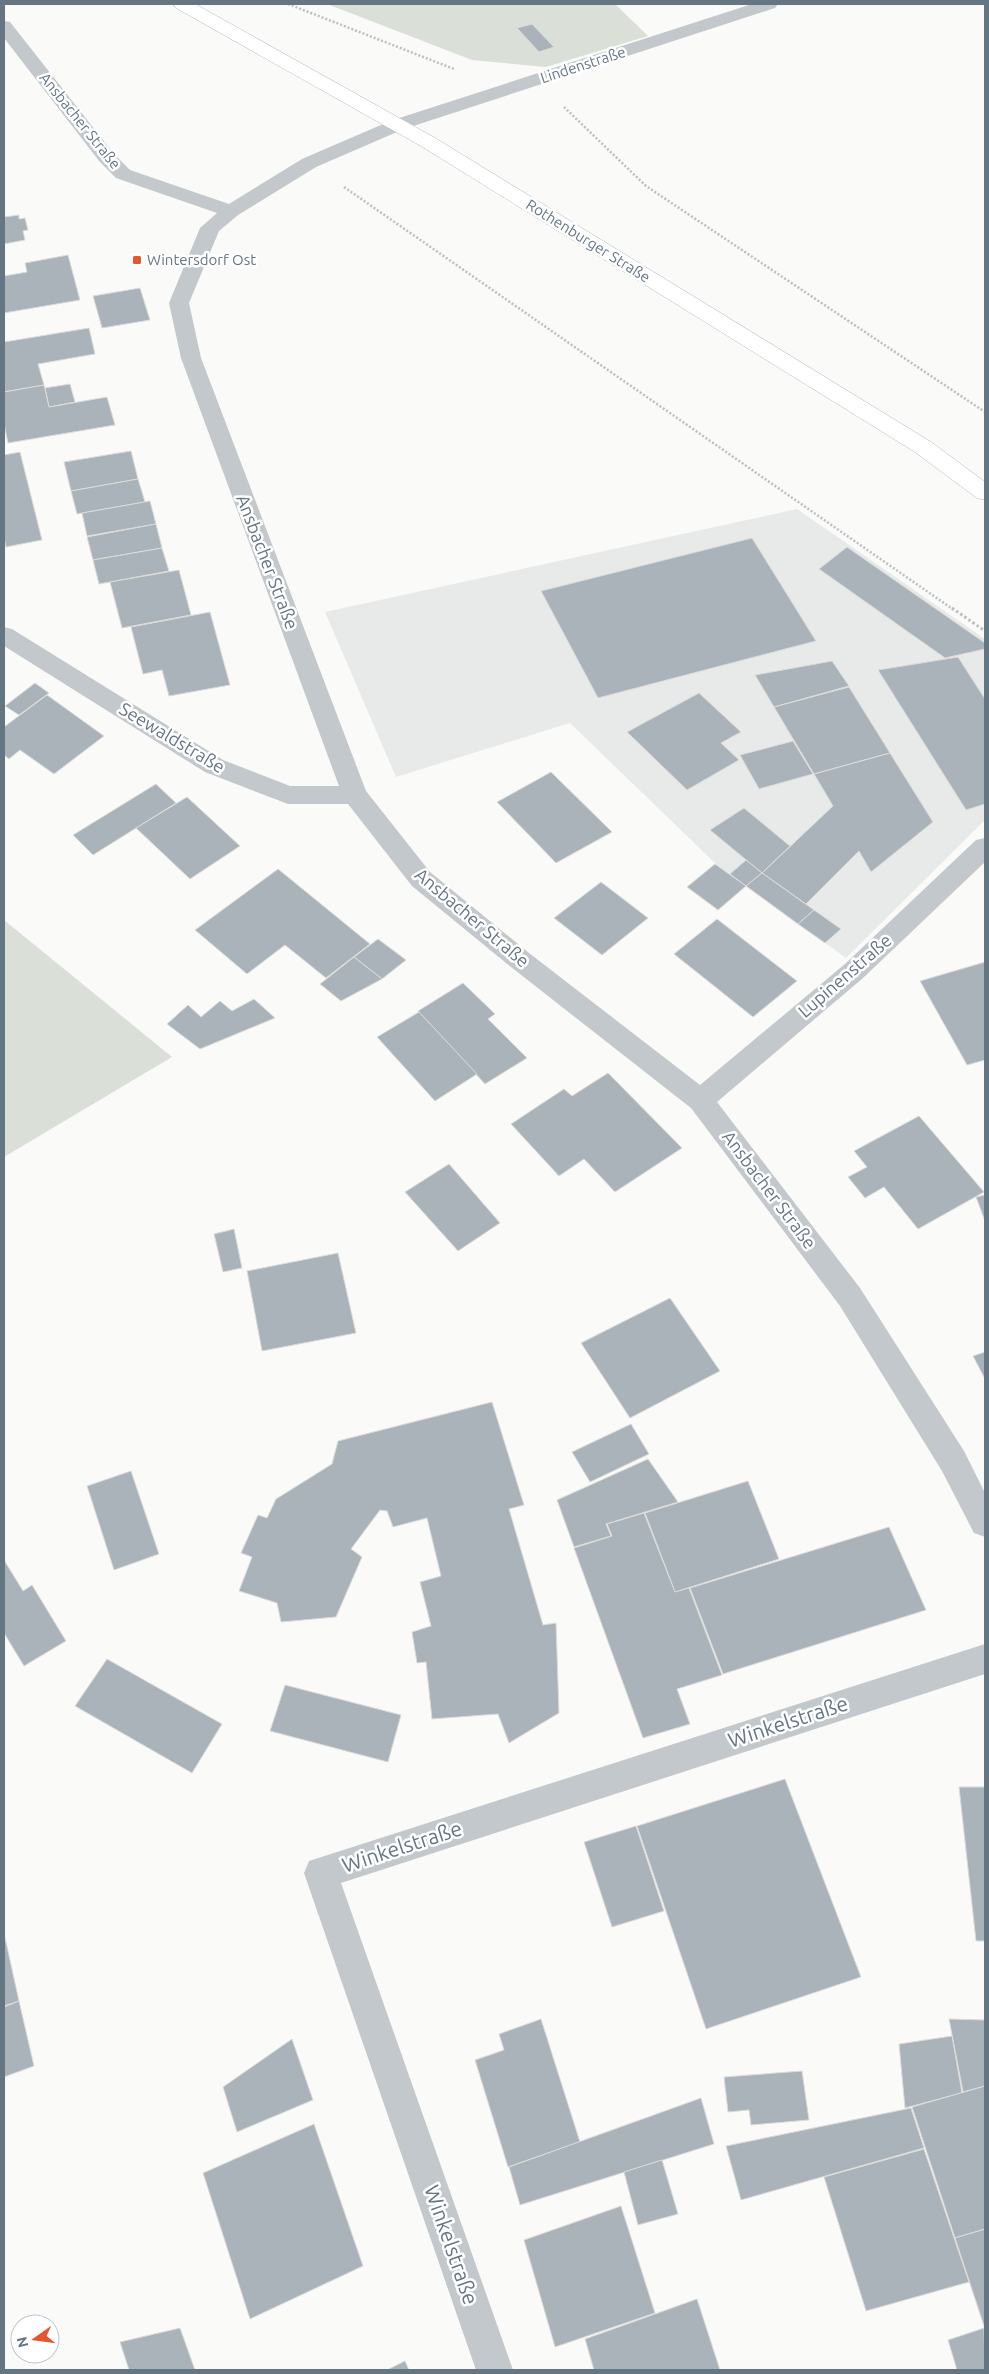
<svg xmlns="http://www.w3.org/2000/svg" width="989" height="2374" viewBox="0 0 989 2374" font-family="Ubuntu,sans-serif">
<style>
.built{fill:#e8e9e9}
.green{fill:#dadfd7}
.building{fill:#aab3b9;stroke:#dcdcda}
.lines{fill:none;stroke-linecap:round;stroke-linejoin:round}
.secondary-casing{stroke:#b3babf;stroke-width:1}
.path-far1{stroke:#bbbfc2;stroke-width:2.5;stroke-dasharray:2 2;stroke-linecap:butt}
.path{stroke:#bbbfc2;stroke-width:3;stroke-dasharray:2.5 2.5;stroke-linecap:butt}
.minor{fill:#c3c8cc;fill-rule:evenodd}
.tertiary{fill:#c3c8cc;fill-rule:evenodd}
.secondary{fill:#fff;fill-rule:evenodd}
.poi-dot{fill:#e4572e;stroke:#fff;stroke-width:2}
.labels{text-anchor:middle;stroke-width:5;stroke-linejoin:round;paint-order:stroke}
.far-street-label{font-size:15px;fill:#657683;stroke:#fff}
.far-poi-label{font-size:15px;fill:#657683;stroke:#fff;text-anchor:start}
.street-label{font-size:18px;fill:#657683;stroke:#fff}
.near-street-label{font-size:21px;fill:#657683;stroke:#fff}
</style>
<rect width="100%" height="100%" fill="#fafaf8"/>
<path class="built" d="M797,509L985,639V820L846,958L716,864L570,723L396,777L325,612Z"/>
<g class="green">
<path d="M327,4H615L648,36L546,67L472,60Z"/>
<path d="M4,920L172,1057L4,1157Z"/>
</g>
<g class="building">
<path d="M532,24L554,47L539,52L517,28Z"/>
<path d="M19,215V219L25,218L28,230L23,231L25,240L4,244V217Z"/>
<path d="M68,255L80,300L4,313V276L27,272L25,263Z"/>
<path d="M140,288L150,320L102,328L93,296Z"/>
<path d="M89,328L95,354L38,364L44,385L4,392V342Z"/>
<path d="M70,384L75,402L49,407L45,388Z"/>
<path d="M44,385L49,407L107,397L115,425L8,443L4,424V392Z"/>
<path d="M131,451L138,479L71,491L64,462Z"/>
<path d="M20,452L42,540L6,547L4,538V455Z"/>
<path d="M138,479L145,502L77,514L71,491Z"/>
<path d="M150,501L156,524L87,536L82,513Z"/>
<path d="M156,524L162,548L93,560L87,537Z"/>
<path d="M752,538L816,641L598,698L541,591Z"/>
<path d="M847,547L985,643V649L945,658L819,569Z"/>
<path d="M162,548L169,571L99,584L93,560Z"/>
<path d="M179,570L191,615L122,628L110,582Z"/>
<path d="M210,612L230,685L169,696L162,670L143,674L131,627Z"/>
<path d="M958,657L985,699V804L966,810L878,670Z"/>
<path d="M832,661L849,686L774,707L755,675Z"/>
<path d="M35,683L49,693L19,715L5,706Z"/>
<path d="M849,687L890,753L814,774L774,707Z"/>
<path d="M699,693L741,732L721,743L739,760L687,790L627,732Z"/>
<path d="M47,695L104,736L54,774L20,750L9,759L4,755V727Z"/>
<path d="M793,741L813,774L759,789L740,755Z"/>
<path d="M890,753L933,822L871,872L859,851L806,904L762,873L833,806L814,774Z"/>
<path d="M551,772L612,832L556,863L497,802Z"/>
<path d="M156,784L176,803L93,855L73,835Z"/>
<path d="M187,797L240,846L190,879L136,828Z"/>
<path d="M744,808L790,846L762,873L710,830Z"/>
<path d="M746,860L762,873L746,886L730,874Z"/>
<path d="M715,864L746,886L718,910L687,887Z"/>
<path d="M278,869L370,944L326,978L285,945L247,974L195,930Z"/>
<path d="M762,873L814,910L798,924L746,886Z"/>
<path d="M601,882L648,918L602,955L554,918Z"/>
<path d="M814,910L841,929L825,943L798,924Z"/>
<path d="M717,919L797,981L753,1017L674,954Z"/>
<path d="M378,939L406,960L382,979L354,957Z"/>
<path d="M354,957L382,979L341,1001L320,984Z"/>
<path d="M985,962V1060L967,1065L920,981Z"/>
<path d="M463,983L495,1014L488,1019L527,1058L485,1084L418,1011Z"/>
<path d="M254,999L275,1018L200,1049L167,1024L188,1005L201,1017L220,1001L232,1011Z"/>
<path d="M419,1012L477,1074L435,1101L377,1037Z"/>
<path d="M608,1073L682,1148L615,1192L584,1159L559,1176L511,1124L564,1089L572,1096Z"/>
<path d="M919,1116L984,1192L918,1229L884,1187L865,1198L848,1177L867,1167L854,1151Z"/>
<path d="M449,1164L500,1223L458,1251L405,1192Z"/>
<path d="M985,1195V1221L976,1197Z"/>
<path d="M234,1229L242,1268L223,1272L214,1234Z"/>
<path d="M338,1253L356,1333L262,1351L247,1271Z"/>
<path d="M670,1298L720,1371L630,1418L581,1343Z"/>
<path d="M985,1352V1379L973,1356Z"/>
<path d="M492,1402L524,1505L509,1509L543,1625L556,1623L559,1713L509,1743L498,1714L432,1719L426,1662L417,1663L412,1632L431,1626L420,1582L441,1576L427,1518L393,1527L387,1511L380,1510L351,1549L362,1557L336,1617L281,1622L277,1603L239,1591L252,1557L241,1553L258,1515L267,1518L276,1499L332,1464L338,1441Z"/>
<path d="M631,1424L649,1454L590,1482L572,1452Z"/>
<path d="M648,1459L678,1502L606,1524L611,1536L574,1547L557,1500Z"/>
<path d="M131,1471L159,1554L114,1570L87,1486Z"/>
<path d="M748,1481L779,1559L675,1592L645,1513Z"/>
<path d="M644,1513L675,1592L689,1588L722,1675L677,1689L690,1724L643,1738L574,1548L612,1536L607,1524Z"/>
<path d="M889,1527L926,1610L723,1674L690,1588Z"/>
<path d="M4,1560L23,1591L32,1585L66,1641L24,1666L4,1633Z"/>
<path d="M107,1659L222,1724L192,1773L75,1706Z"/>
<path d="M285,1685L401,1715L388,1762L270,1731Z"/>
<path d="M785,1779L861,1977L706,2029L637,1826Z"/>
<path d="M959,1787H985V1941H976Z"/>
<path d="M636,1826L664,1911L612,1927L584,1842Z"/>
<path d="M4,1933L19,2001L4,2006Z"/>
<path d="M19,2001L34,2066L4,2077V2007Z"/>
<path d="M541,2019L580,2142L508,2167L475,2060L504,2050L499,2034Z"/>
<path d="M949,2019L985,2020V2086L963,2092Z"/>
<path d="M952,2036L962,2093L905,2108L899,2044Z"/>
<path d="M292,2039L313,2100L237,2132L223,2087Z"/>
<path d="M802,2071L809,2120L751,2125L749,2110L728,2112L724,2077Z"/>
<path d="M985,2086V2229L955,2238L912,2107Z"/>
<path d="M701,2098L714,2144L520,2205L509,2167Z"/>
<path d="M911,2108L924,2148L741,2200L726,2146Z"/>
<path d="M314,2124L363,2266L250,2319L203,2173Z"/>
<path d="M924,2149L969,2282L866,2311L824,2177Z"/>
<path d="M662,2160L678,2214L638,2225L624,2172Z"/>
<path d="M621,2206L655,2313L555,2347L524,2240Z"/>
<path d="M985,2229V2329L955,2238Z"/>
<path d="M697,2299L720,2370H594L585,2339Z"/>
<path d="M180,2328L195,2370H129L120,2342Z"/>
<path d="M984,2328L985,2370H957L948,2340Z"/>
<path d="M405,2361L409,2370H387Z"/>
</g>
<g class="lines">
<g class="secondary-casing">
<path id="secondary" d="M173,4H195L435,138L931,442L985,482V500L977,498L915,452L421,146L176,8Z"/>
</g>
<g class="path-far1">
<path d="M288,4L454,69"/>
<path d="M564,107L646,186L985,412"/>
<path d="M344,187L954,610"/>
</g>
<path class="path" d="M952,608L985,631"/>
<g class="minor">
<path d="M4,21L10,22L114,154L130,170L229,204L302,159L390,121L397,119L404,121L406,125L404,129L316,167L238,215L219,231L189,303L201,358L366,791L430,872L529,953L700,1085L845,964L976,840L985,838V862L863,978L717,1102L860,1288L964,1451L985,1493V1537L974,1533L942,1471L840,1306L691,1108L511,967L412,886L348,804H288L205,772L4,646V627L12,629L223,760L290,786H339L181,358L169,303L200,228L217,213L116,178L100,162L4,38Z"/>
<path d="M985,1644V1674L341,1883L513,2370H476L304,1873L309,1861Z"/>
</g>
<path class="tertiary" d="M752,4H778L775,8L404,129L397,131L390,129L388,125L390,121Z"/>
<use href="#secondary" class="secondary"/>
</g>
<rect class="poi-dot" x="132" y="255" width="10" height="10" rx="2.5"/>
<g class="labels">
<g class="far-street-label">
<text transform="translate(583 65) rotate(-18)" y="5">Lindenstraße</text>
<text transform="translate(80 121) rotate(51)" y="5">Ansbacher Straße</text>
<text transform="translate(588 241) rotate(32)" y="5">Rothenburger Straße</text>
</g>
<g class="far-poi-label">
<text x="147" y="265">Wintersdorf Ost</text>
</g>
<g class="street-label">
<text transform="translate(267 562) rotate(69)" y="6">Ansbacher Straße</text>
<text transform="translate(172 738) rotate(31)" y="6">Seewaldstraße</text>
<text transform="translate(472 918) rotate(40)" y="6">Ansbacher Straße</text>
<text transform="translate(845 976) rotate(-41)" y="6">Lupinenstraße</text>
<text transform="translate(769 1190) rotate(53)" y="6">Ansbacher Straße</text>
</g>
<g class="near-street-label">
<text transform="translate(788 1722) rotate(-18)" y="7">Winkelstraße</text>
<text transform="translate(402 1847) rotate(-18)" y="7">Winkelstraße</text>
<text transform="translate(451 2245) rotate(71)" y="7">Winkelstraße</text>
</g>
</g>
<rect width="989" height="2374" fill="none" stroke="#657683" stroke-width="10"/>
<g transform="translate(35 2339) rotate(256)"><circle r="24" fill="#ffffff" stroke="#c1c8cd"/>
<path d="M0-4L9 19L0 12L-9 19Z" fill="#e4572e"/>
<text y="-8" font-size="14" font-weight="bold" text-anchor="middle" fill="#657683">N</text>
</g>
</svg>
